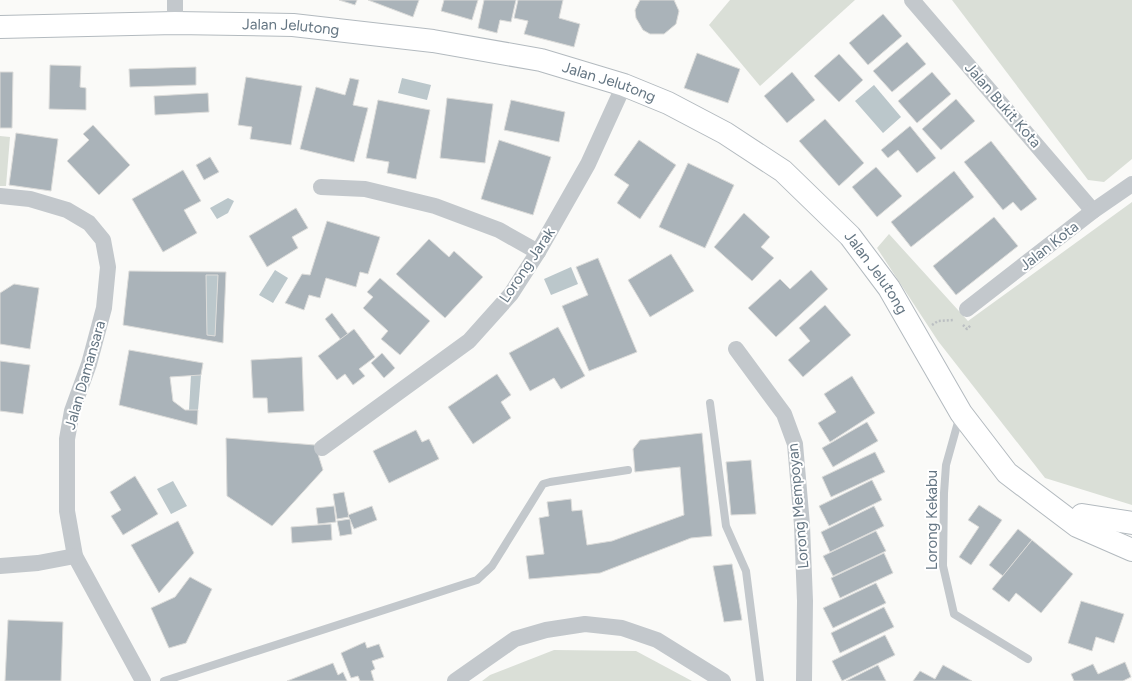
<svg xmlns="http://www.w3.org/2000/svg" width="1132" height="681" viewBox="0 0 1132 681" font-family="Figtree,sans-serif">
<style>
.green{fill:#dadfd7}
.water{fill:#bbc7cb}
.building{fill:#aab3b9;stroke:#dcdcda;fill-rule:evenodd}
.lines{fill:none;stroke-linecap:round;stroke-linejoin:round}
.secondary-casing{stroke:#b3babf;stroke-width:24}
.path{stroke:#bbbfc2;stroke-width:2.5;stroke-dasharray:2 2;stroke-linecap:butt}
.lane{stroke:#c3c8cc;stroke-width:8}
.street{stroke:#c3c8cc;stroke-width:16}
.secondary{stroke:#fff;stroke-width:22}
.labels{text-anchor:middle;stroke-width:4;stroke-linejoin:round;paint-order:stroke}
.street-label{font-size:15px;fill:#657683;stroke:#fff}
</style>
<rect width="100%" height="100%" fill="#fafaf8"/>
<g class="green">
<path d="M730,0H855L760,86L709,25Z"/>
<path d="M952,0H1132V159L1104,182L1088,180Z"/>
<path d="M0,136L10,137L6,186H0Z"/>
<path d="M1132,202V505L1045,478L938,341L877,248L889,234L968,321Z"/>
<path d="M554,650L636,651L692,681H482L490,675Z"/>
</g>
<g class="water">
<path d="M402,78L431,85L427,100L398,93Z"/>
<path d="M874,85L901,117L883,133L855,101Z"/>
<path d="M228,198L234,201L228,213L217,219L210,208Z"/>
<path d="M571,267L578,284L551,295L544,279Z"/>
<path d="M275,270L288,278L273,303L259,295Z"/>
<path d="M206,275H218L215,336L207,335Z"/>
<path d="M191,375H201L198,410H189Z"/>
<path d="M173,481L187,506L171,514L157,489Z"/>
</g>
<g class="building">
<path d="M339,0H357L355,5Z"/>
<path d="M368,0H419L413,17Z"/>
<path d="M444,0H478L472,20L441,11Z"/>
<path d="M484,0H516L511,22L500,20L497,33L478,28Z"/>
<path d="M518,0H563L559,18L580,24L574,47L524,34L528,21L514,18Z"/>
<path d="M640,0H674L679,11L676,24L664,34H650L643,30L636,18L635,10Z"/>
<path d="M883,14L902,36L868,65L849,43Z"/>
<path d="M907,42L926,64L892,92L873,71Z"/>
<path d="M697,53L740,69L728,103L684,88Z"/>
<path d="M839,54L863,80L839,102L814,76Z"/>
<path d="M50,65L81,66L80,87L86,88V110L49,109Z"/>
<path d="M196,67V85L130,87L129,69Z"/>
<path d="M0,72H13L12,128H0Z"/>
<path d="M792,72L815,100L787,123L764,96Z"/>
<path d="M932,72L951,94L917,123L898,101Z"/>
<path d="M246,77L302,86L291,145L250,139L252,127L238,125Z"/>
<path d="M350,78L359,80L353,105L368,108L354,162L300,149L316,87L345,95Z"/>
<path d="M208,93L209,112L155,115L154,96Z"/>
<path d="M447,98L493,104L485,163L440,158Z"/>
<path d="M956,99L975,121L941,150L922,129Z"/>
<path d="M378,100L430,110L416,179L387,173L389,162L366,158Z"/>
<path d="M511,100L565,112L559,142L504,130Z"/>
<path d="M825,119L864,163L839,186L799,141Z"/>
<path d="M93,125L130,165L99,195L67,161L89,140L83,134Z"/>
<path d="M910,126L936,158L917,173L898,150L888,158L881,150Z"/>
<path d="M16,133L58,139L51,191L9,185Z"/>
<path d="M499,140L551,157L533,215L481,199Z"/>
<path d="M639,140L676,165L640,219L617,203L629,185L614,175Z"/>
<path d="M991,141L1037,199L1021,211L1013,202L1003,210L964,162Z"/>
<path d="M210,157L219,172L204,180L196,165Z"/>
<path d="M688,163L734,185L705,248L659,227Z"/>
<path d="M876,167L902,196L877,217L852,187Z"/>
<path d="M183,170L201,201L184,210L197,233L163,252L132,199Z"/>
<path d="M954,171L974,197L911,247L891,222Z"/>
<path d="M296,208L308,228L292,237L298,248L267,267L249,236Z"/>
<path d="M744,213L770,237L761,247L774,258L752,281L714,247Z"/>
<path d="M994,217L1018,246L956,295L933,266Z"/>
<path d="M327,221L380,237L368,274L360,272L356,287L326,278L320,298L309,295L304,310L285,303L302,274L310,275Z"/>
<path d="M429,239L449,257L454,251L483,277L445,318L396,274Z"/>
<path d="M671,254L694,291L650,317L628,280Z"/>
<path d="M598,258L637,352L589,371L562,306L588,295L576,267Z"/>
<path d="M811,270L828,289L776,337L748,308L780,279L790,289Z"/>
<path d="M129,271L226,272L223,343L123,325ZM206,275H218L215,336L207,335Z"/>
<path d="M380,278L430,321L400,355L381,339L388,331L363,308L373,297L367,292Z"/>
<path d="M14,284L39,288L30,349L0,344V293Z"/>
<path d="M825,305L851,335L803,377L788,360L810,341L799,328Z"/>
<path d="M332,313L348,334L341,340L325,319Z"/>
<path d="M558,327L585,376L561,389L554,378L530,391L509,353Z"/>
<path d="M354,329L375,357L359,369L365,376L353,385L345,374L337,380L318,356Z"/>
<path d="M129,350L203,363L201,375L170,377L173,401L185,410H198L197,425L119,405Z"/>
<path d="M382,353L395,368L384,378L371,363Z"/>
<path d="M302,357L304,411L268,413L267,398H253L251,360Z"/>
<path d="M0,361L30,365L23,414L0,411Z"/>
<path d="M497,374L511,395L501,402L511,418L473,444L448,407Z"/>
<path d="M852,376L875,413L830,442L818,423L836,412L824,394Z"/>
<path d="M867,422L878,441L833,467L822,448Z"/>
<path d="M416,430L422,442L429,439L439,459L389,483L373,451Z"/>
<path d="M702,433L712,536L691,538L600,573L529,579L526,556L544,554L539,518L549,516L547,502L571,499L572,511L582,510L587,545L612,541L684,515L680,467L635,472L633,449L640,440Z"/>
<path d="M226,438L315,445L323,470L272,526L227,496Z"/>
<path d="M875,452L885,472L831,497L822,477Z"/>
<path d="M751,460L756,514L731,515L726,462Z"/>
<path d="M135,476L158,514L123,535L111,516L121,510L110,492Z"/>
<path d="M872,480L882,500L829,526L819,506Z"/>
<path d="M344,492L349,517L337,519L333,494Z"/>
<path d="M979,505L1002,520L971,565L959,557L979,527L968,520Z"/>
<path d="M334,506L336,522L318,524L316,508Z"/>
<path d="M372,506L377,520L354,529L348,515Z"/>
<path d="M874,506L884,526L830,552L821,532Z"/>
<path d="M350,519L352,534L340,536L337,521Z"/>
<path d="M178,521L194,553L159,593L131,545Z"/>
<path d="M331,524L332,540L292,543L291,527Z"/>
<path d="M1018,529L1032,540L1003,576L989,565Z"/>
<path d="M876,531L886,551L833,576L823,556Z"/>
<path d="M1032,540L1073,574L1041,613L1016,593L1009,602L992,589Z"/>
<path d="M884,553L893,573L840,598L831,578Z"/>
<path d="M732,564L742,620L724,622L713,566Z"/>
<path d="M190,577L212,589L186,643L169,648L151,608L175,597Z"/>
<path d="M876,583L886,603L833,628L823,608Z"/>
<path d="M1081,601L1124,614L1114,643L1096,637L1092,651L1068,643Z"/>
<path d="M884,607L894,627L840,653L831,633Z"/>
<path d="M8,620L63,622L61,681H5Z"/>
<path d="M885,635L895,655L842,681L832,661Z"/>
<path d="M365,642L367,648L379,644L384,657L372,661L375,669L371,671L374,681H360L358,676L351,678L341,653Z"/>
<path d="M1125,662L1131,677L1123,681H1074L1071,674L1093,664L1098,674Z"/>
<path d="M333,663L338,675L343,672L347,681H287Z"/>
<path d="M878,665L886,681H846Z"/>
<path d="M943,665L972,681H913L920,671L935,679Z"/>
</g>
<g class="lines">
<g class="secondary-casing">
<g id="secondary">
<path id="s1" d="M0,27L175,23L293,25L433,41L541,60L624,85L668,103L725,133L783,171L850,236L889,288L961,413L1007,473L1077,526L1132,550"/>
<path d="M1082,515L1132,523"/>
</g>
</g>
<g class="path">
<path d="M932,325L938,321L954,320"/>
<path d="M963,325L967,329L971,325"/>
</g>
<g class="lane">
<path d="M710,403L726,526L746,571L760,681"/>
<path d="M960,415L946,465L944,493L943,566L954,614L1028,659"/>
<path d="M164,681L477,580L492,566L543,484L550,482L628,470"/>
</g>
<g class="street">
<path d="M175,0V23"/>
<path d="M912,0L1093,211"/>
<path d="M321,187L365,189L435,206L499,230L538,252"/>
<path d="M0,196L30,199L67,210L89,223L103,240L108,267L104,308L89,364L72,411L67,439V511L75,556L143,681"/>
<path d="M967,309L1093,211L1132,184"/>
<path d="M736,349L784,414L795,444L802,525L805,601L804,681"/>
<path d="M322,448L469,341L511,294L538,252L588,164L624,85"/>
<path d="M0,566L38,563L75,556"/>
<path d="M455,681L515,639L546,630L585,624L622,628L657,640L723,681"/>
</g>
<use href="#secondary" class="secondary"/>
</g>
<g class="labels">
<g class="street-label">
<text dy="5" stroke="none"><textPath href="#s1" startOffset="291">Jalan Jelutong</textPath></text>
<text dy="5" stroke="none"><textPath href="#s1" startOffset="615">Jalan Jelutong</textPath></text>
<text transform="translate(1003 105) rotate(49)" y="5">Jalan Bukit Kota</text>
<text transform="translate(1049 246) rotate(-38)" y="5">Jalan Kota</text>
<text transform="translate(527 265) rotate(-56)" y="5">Lorong Jarak</text>
<text dy="5" stroke="none"><textPath href="#s1" startOffset="950">Jalan Jelutong</textPath></text>
<text transform="translate(85 375) rotate(-74)" y="5">Jalan Damansara</text>
<text transform="translate(798 506) rotate(-95)" y="5">Lorong Mempoyan</text>
<text transform="translate(932 520) rotate(-90)" y="5">Lorong Kekabu</text>
</g>
</g>
</svg>
